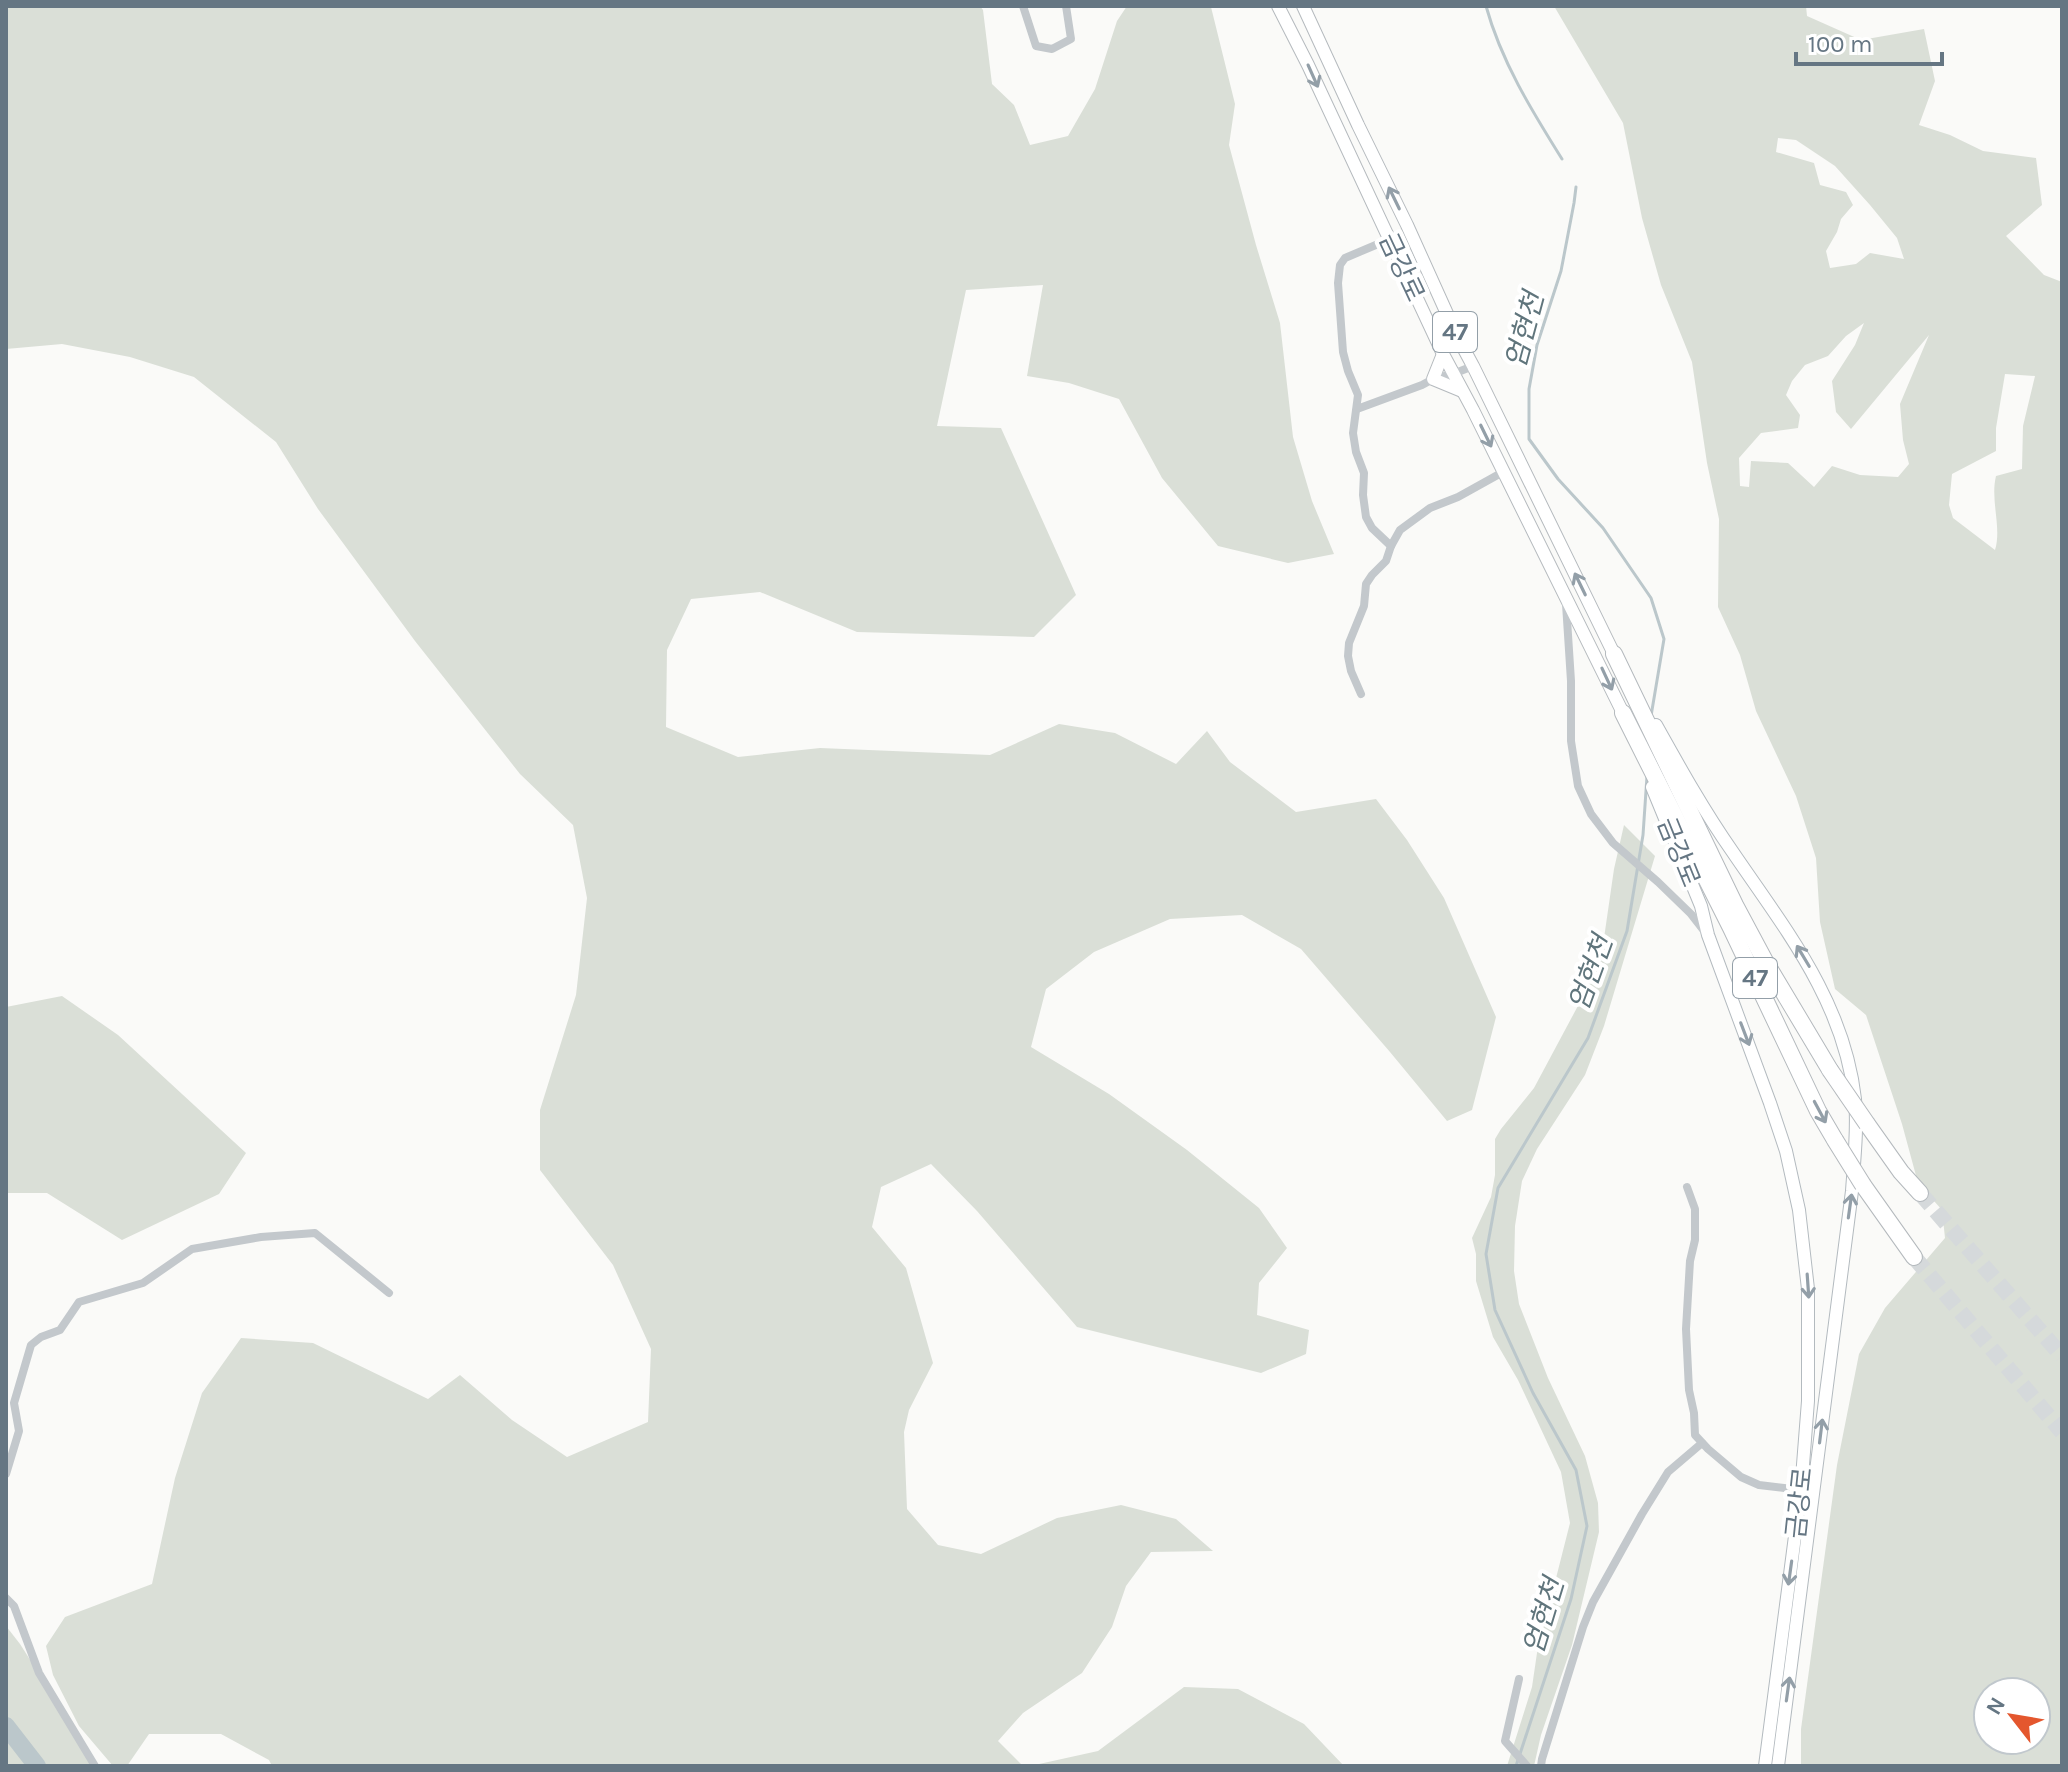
<svg xmlns="http://www.w3.org/2000/svg" width="2068" height="1772" viewBox="0 0 2068 1772" font-family="Karla,'Noto Sans KR',sans-serif">
<style>
.green{fill:#dadfd7;fill-rule:evenodd}
.lines{fill:none;stroke-linecap:round;stroke-linejoin:round}
.stream{stroke:#bbc7cb;stroke-width:3}
.river{stroke:#bbc7cb;stroke-width:18}
.highway-tunnel{stroke:#d5d9db;stroke-width:16;stroke-dasharray:16 8;stroke-linecap:butt}
.secondary-casing{stroke:#b3babf;stroke-width:14}
.primary-casing{stroke:#b5babe;stroke-width:14}
.highway-casing{stroke:#b4b9bd;stroke-width:18}
.street{stroke:#c3c8cc;stroke-width:8}
.secondary{stroke:#fff;stroke-width:12}
.primary{stroke:#fff;stroke-width:12}
.highway{stroke:#fff;stroke-width:16}
.highway-bridge-casing{stroke:#b4b9bd;stroke-width:18;stroke-linecap:butt}
.highway-bridge{stroke:#fff;stroke-width:16}
.oneway{stroke:#939fa8}
.labels{text-anchor:middle;stroke-width:8;stroke-linejoin:round;paint-order:stroke}
.shield{fill:#fff;stroke:#939fa8;stroke-width:2}
.shield-label{font-size:24px;font-weight:bold;fill:#657683}
.street-label{font-size:26px;fill:#657683;stroke:#fff}
.water-label{font-size:28px;font-style:italic;fill:#60757c;stroke:#fff}
</style>
<rect width="100%" height="100%" fill="#fafaf8"/>
<g class="green">
<path d="M6,6H980L983,10L992,84L1014,105L1030,145L1068,136L1095,89L1117,21L1127,6L1211,7L1235,104L1229,145L1256,245L1280,323L1293,437L1312,501L1334,554L1288,563L1218,546L1162,478L1119,399L1069,383L1027,376L1043,285L966,290L937,426L1001,428L1076,595L1034,637L857,632L760,592L691,599L667,650L666,727L738,757L820,748L990,755L1059,724L1115,733L1176,764L1207,731L1230,762L1296,812L1376,799L1407,840L1444,898L1496,1017L1472,1110L1447,1121L1390,1052L1301,949L1242,915L1170,919L1094,952L1046,989L1031,1047L1109,1094L1187,1150L1259,1208L1287,1248L1259,1283L1257,1315L1309,1330L1306,1354L1261,1373L1077,1327L977,1211L931,1164L881,1187L872,1227L906,1268L933,1363L909,1410L904,1432L907,1509L938,1545L981,1554L1057,1518L1121,1505L1176,1519L1213,1551L1151,1552L1126,1586L1112,1627L1082,1673L1023,1713L998,1741L1023,1766H272L269,1760L221,1734H149L127,1766H113L79,1726L53,1675L46,1646L65,1617L152,1584L175,1478L202,1393L241,1338L313,1343L428,1399L460,1375L512,1420L567,1457L648,1422L651,1349L613,1265L540,1170V1110L576,995L587,898L573,825L520,774L415,641L318,509L276,442L194,377L130,357L62,344L6,349Z"/>
<path d="M1554,6H1806L1807,16L1861,40L1924,29L1935,81L1919,125L1950,135L1983,151L2036,158L2042,205L2006,236L2044,275L2062,282V1766H1801V1729L1837,1465L1859,1354L1885,1308L1945,1238L1942,1210L1918,1183L1902,1124L1866,1015L1835,989L1820,922L1816,858L1796,796L1756,711L1740,655L1718,607L1719,519L1707,463L1692,362L1661,285L1642,218L1623,123ZM1778,138L1796,140L1835,166L1870,205L1897,238L1904,259L1870,253L1856,264L1830,268L1826,251L1837,232L1841,219L1853,205L1846,192L1820,185L1814,163L1776,152ZM1864,323L1855,345L1832,381L1836,412L1851,429L1929,335L1900,404L1903,440L1909,464L1898,477L1860,475L1832,466L1814,487L1788,463L1751,461L1749,487L1740,486L1739,458L1761,433L1798,428L1800,415L1786,395L1792,381L1805,365L1828,356L1846,336ZM2005,374L2035,376L2023,426L2022,469L1996,476C1990,501 2002,527 1995,550L1953,518L1949,505L1952,474L1996,451V428ZM1988,1692H2036V1740H1988Z"/>
<path d="M1624,825L1655,856L1604,1026L1585,1075L1537,1149L1522,1181L1515,1226L1514,1271L1519,1304L1548,1378L1585,1456L1598,1503L1599,1532L1572,1645L1541,1735L1534,1766H1507L1532,1687L1537,1653L1570,1523L1561,1472L1518,1380L1493,1337L1476,1281V1254L1472,1238L1491,1197L1495,1175V1139L1501,1129L1534,1088L1580,1002L1603,945L1614,869Z"/>
<path d="M62,996L118,1035L246,1153L219,1194L122,1240L47,1193H6V1007Z"/>
<path d="M6,1626L20,1644L98,1766H6Z"/>
<path d="M1184,1687L1238,1689L1304,1724L1344,1766H1030L1098,1751Z"/>
</g>
<g class="lines">
<g class="stream">
<path d="M1486,6C1501,61 1532,111 1562,159"/>
<path d="M1576,187L1574,203L1561,271L1537,345L1529,389V439L1558,479L1603,528L1651,598L1664,639L1651,716"/>
<path d="M1516,1766L1571,1599L1587,1526L1576,1470L1533,1393L1495,1310L1486,1254L1498,1188L1588,1038L1627,931L1643,835L1647,776"/>
</g>
<path class="river" d="M6,1726L37,1766"/>
<g class="highway-tunnel">
<path d="M1920,1193L2062,1356"/>
<path d="M1914,1257L2062,1432"/>
</g>
<g class="secondary-casing">
<g id="secondary">
<path d="M1656,725C1680,768 1704,811 1732,851C1785,929 1844,1001 1855,1099C1858,1129 1854,1161 1852,1191L1778,1766"/>
<path d="M1652,787L1701,906L1708,935L1770,1103L1786,1151L1799,1210L1808,1289V1401L1801,1490L1765,1766"/>
</g>
</g>
<g class="primary-casing">
<g id="primary">
<path d="M1278,6L1308,65L1443,354L1473,410L1623,713"/>
<path d="M1303,6L1358,125L1407,225L1458,338L1473,366L1614,654"/>
<path d="M1443,354L1433,379L1462,391"/>
</g>
</g>
<g class="highway-casing">
<g id="highway">
<path d="M1614,654L1735,905L1766,963L1830,1070"/>
<path d="M1623,713L1731,928L1818,1111L1835,1140"/>
<path d="M1867,1124L1901,1172L1920,1193"/>
<path d="M1863,1185L1914,1257"/>
</g>
</g>
<g class="street">
<path d="M1023,6L1036,46L1052,49L1071,39L1066,6"/>
<path d="M1390,239L1345,258L1340,265L1338,283L1343,352L1348,371L1358,395L1353,433L1356,452L1364,473L1363,495L1366,517L1372,528L1391,546"/>
<path d="M1357,409L1422,385L1433,379L1453,374L1473,366"/>
<path d="M1566,604L1571,681V741L1578,786L1591,814L1613,843L1658,882L1691,914L1705,932"/>
<path d="M1361,694L1351,671L1348,656L1349,643L1364,606L1366,584L1372,575L1386,561L1391,546L1400,530L1430,508L1458,497L1503,472"/>
<path d="M1687,1187L1695,1209V1240L1690,1261L1686,1329L1689,1390L1694,1413L1695,1435L1708,1449L1741,1477L1759,1485L1801,1490"/>
<path d="M6,1474L19,1431L14,1403L31,1345L41,1337L60,1330L79,1302L143,1283L192,1249L261,1237L315,1233L389,1293"/>
<path d="M6,1598L14,1606L39,1673L95,1766"/>
<path d="M1519,1679L1505,1741L1527,1766"/>
<path d="M1541,1766L1542,1759L1583,1627L1593,1602L1642,1514L1668,1472L1702,1443"/>
</g>
<use href="#secondary" class="secondary"/>
<use href="#primary" class="primary"/>
<use href="#highway" class="highway"/>
<g class="highway-bridge-casing">
<g id="highway-bridge">
<path d="M1830,1070L1867,1124"/>
<path d="M1835,1140L1863,1185"/>
</g>
</g>
<use href="#highway-bridge" class="highway-bridge"/>
</g>
<defs><path id="oneway-shaft" d="M-6 0H5M1.5-3L5.5 0L1.5 3" fill="none" stroke-width="1.6" stroke-linecap="round" stroke-linejoin="round" transform="scale(2)"/></defs>
<g class="oneway">
<use href="#oneway-shaft" transform="translate(1313 76) rotate(66)"/>
<use href="#oneway-shaft" transform="translate(1394 198) rotate(-116)"/>
<use href="#oneway-shaft" transform="translate(1486 436) rotate(64)"/>
<use href="#oneway-shaft" transform="translate(1580 584) rotate(-116)"/>
<use href="#oneway-shaft" transform="translate(1607 679) rotate(65)"/>
<use href="#oneway-shaft" transform="translate(1803 956) rotate(-121)"/>
<use href="#oneway-shaft" transform="translate(1745 1034) rotate(69)"/>
<use href="#oneway-shaft" transform="translate(1820 1112) rotate(62)"/>
<use href="#oneway-shaft" transform="translate(1850 1206) rotate(-82)"/>
<use href="#oneway-shaft" transform="translate(1808 1286) rotate(86)"/>
<use href="#oneway-shaft" transform="translate(1821 1431) rotate(-83)"/>
<use href="#oneway-shaft" transform="translate(1790 1573) rotate(98)"/>
<use href="#oneway-shaft" transform="translate(1788 1689) rotate(-82)"/>
</g>
<g class="labels">
<g class="shield">
<rect x="1433" y="312" width="44" height="40" rx="6"/>
<rect x="1733" y="958" width="44" height="40" rx="6"/>
</g>
<g class="shield-label">
<text x="1455" y="340">47</text>
<text x="1755" y="986">47</text>
</g>
<g class="street-label">
<text transform="translate(1402 267) rotate(65)" y="9">금강로</text>
<text transform="translate(1679 852) rotate(68)" y="9">금강로</text>
<text transform="translate(1799 1503) rotate(-84)" y="9">금강로</text>
</g>
<g class="water-label">
<text transform="translate(1524 330) rotate(-75)" y="10">엄현천</text>
<text transform="translate(1590 973) rotate(-70)" y="10">엄현천</text>
<text transform="translate(1543 1616) rotate(-73)" y="10">엄현천</text>
</g>
</g>
<rect width="2068" height="1772" fill="none" stroke="#657683" stroke-width="16"/>
<g transform="translate(2012 1716) rotate(301)"><circle r="38" fill="#ffffff" stroke="#c1c8cd" stroke-width="2"/>
<path d="M0-6L14 30L0 20L-14 30Z" fill="#e4572e"/>
<text y="-12" font-size="22" font-weight="bold" text-anchor="middle" fill="#657683">N</text>
</g>
<path d="M1796 52v12h146v-12" fill="none" stroke="#657683" stroke-width="4"/>
<text x="1808" y="52" font-size="24" fill="#657683" stroke="#ffffff" stroke-width="6" paint-order="stroke">100 m</text>
</svg>
